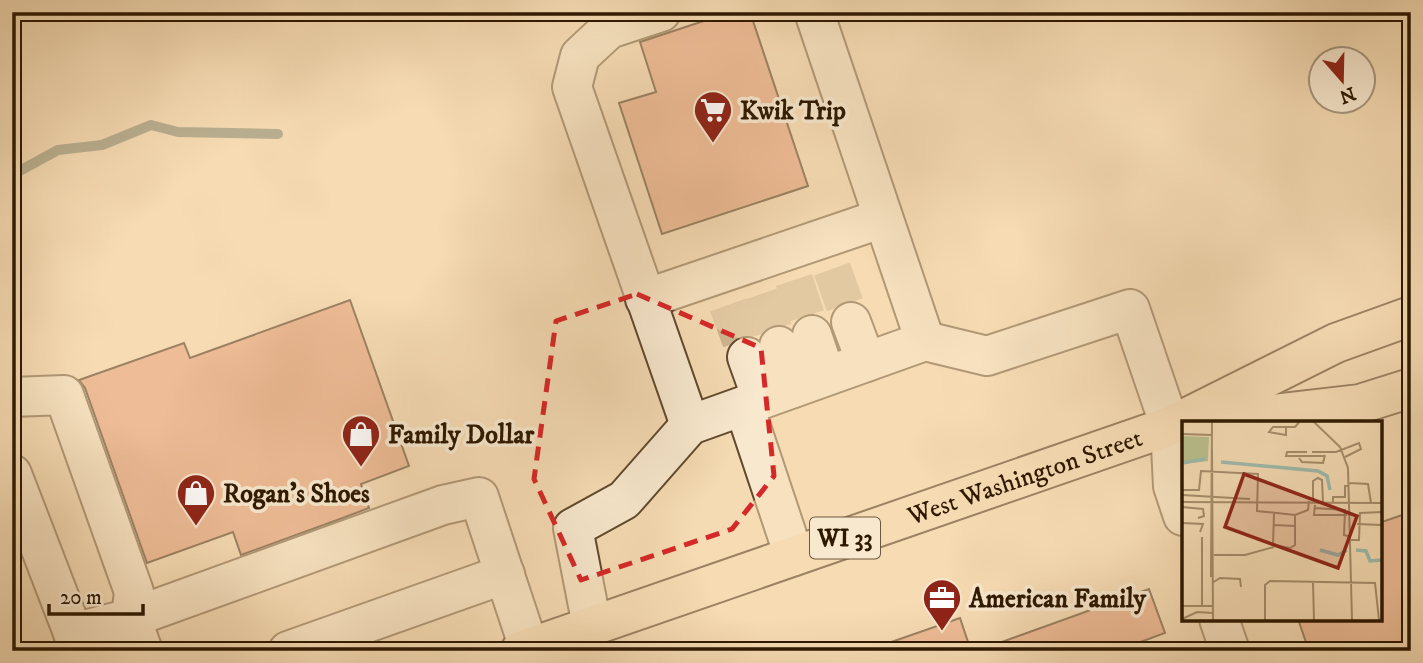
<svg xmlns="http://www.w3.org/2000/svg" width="1423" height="663" viewBox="0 0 1423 663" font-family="'IM FELL DW Pica',serif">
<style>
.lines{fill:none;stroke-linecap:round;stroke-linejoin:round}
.stream{stroke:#707a67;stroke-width:10}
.building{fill:#e49873;stroke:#2e1800;stroke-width:2}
.minor-tunnel{stroke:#cdb48f;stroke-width:38;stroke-dasharray:38 19;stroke-linecap:butt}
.minor-casing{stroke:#60492d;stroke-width:42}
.major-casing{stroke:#2e1800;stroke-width:42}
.minor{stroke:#f8e8ce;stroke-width:38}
.major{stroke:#f5dbb3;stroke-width:38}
.marked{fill:none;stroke:#d62828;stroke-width:5;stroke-dasharray:14 9;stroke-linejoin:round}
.labels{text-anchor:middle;stroke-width:7;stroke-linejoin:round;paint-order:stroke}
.shield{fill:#f8e8ce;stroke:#6b563e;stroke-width:2}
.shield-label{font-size:24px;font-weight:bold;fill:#2e1800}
.poi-label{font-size:26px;font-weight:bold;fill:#2e1800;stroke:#f8e8ce;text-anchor:start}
.street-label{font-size:26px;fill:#2e1800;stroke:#f8e8ce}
.inset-river{fill:none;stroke:#9cbbac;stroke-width:3.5}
.inset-road{fill:none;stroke:#a58d6b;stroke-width:2}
.view{fill:#8f2418;fill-opacity:0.15;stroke:#8f2418;stroke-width:3.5}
.inset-edge{fill:none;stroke:#2e1800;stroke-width:3.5}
</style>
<rect width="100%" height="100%" fill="#f5dbb3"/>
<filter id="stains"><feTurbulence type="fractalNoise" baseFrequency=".00286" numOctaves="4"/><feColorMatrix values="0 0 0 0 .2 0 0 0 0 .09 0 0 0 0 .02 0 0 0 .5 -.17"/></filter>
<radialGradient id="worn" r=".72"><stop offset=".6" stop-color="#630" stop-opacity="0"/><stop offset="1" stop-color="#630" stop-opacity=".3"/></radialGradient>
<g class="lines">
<path class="stream" d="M12,175L58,150L102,145L151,125L178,132L278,134"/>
</g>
<g class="building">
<path d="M731,12H750L808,186L662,234L619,103L656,92L640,42Z"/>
<path d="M350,300L409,466L361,484L369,508L340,519L241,555L233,532L147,563L85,388L79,380L184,343L190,358Z"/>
<path d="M1411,512V651H1309L1298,619H1379V523Z"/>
<path d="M1149,589L1165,633L1116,651H986L985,648Z"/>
<path d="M960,618L971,651H877V647Z"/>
</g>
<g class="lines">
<g class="minor-tunnel">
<path d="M832,269L851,322"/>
<path d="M794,280L812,335"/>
<path d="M761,294L779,346"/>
<path d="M728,305L747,357"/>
</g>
<g class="minor-casing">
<g id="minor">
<path d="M661,12L609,29L580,56L572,87L690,425"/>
<path d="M814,12L925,341"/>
<path d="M645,299L883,218"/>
<path d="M851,322L866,362"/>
<path d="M812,335L826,376"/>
<path d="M779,346L793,388"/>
<path d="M747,357L762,399"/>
<path d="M12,397L64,395L134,592L131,618L143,651"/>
<path d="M744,406L794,556"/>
<path d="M12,474L80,651"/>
<path d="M1219,619L1230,651"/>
<path d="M592,626L573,528L624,500L690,425L925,341L987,356L1130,309L1170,426L1173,486L1183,516"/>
<path d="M73,633L131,618L443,505L479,497L529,648"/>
<path d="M288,651L505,574"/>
</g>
</g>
<g class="major-casing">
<g id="major">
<path d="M1194,423L1360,404L1411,388"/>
<path id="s1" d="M520,651L1170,426L1336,343L1411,316"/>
</g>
</g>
<use href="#minor" class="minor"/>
<use href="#major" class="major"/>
</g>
<path d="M0 0H1423V663H0ZM637,294L761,348L774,476L732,529L581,580L534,479L556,321Z" fill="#f5dbb3" fill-opacity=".55" fill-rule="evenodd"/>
<path class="marked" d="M637,294L761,348L774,476L732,529L581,580L534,479L556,321Z"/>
<defs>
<g id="supermarket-pin" transform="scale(2.0125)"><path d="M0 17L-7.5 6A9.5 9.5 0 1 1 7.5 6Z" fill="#8f2418" stroke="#f8e8ce"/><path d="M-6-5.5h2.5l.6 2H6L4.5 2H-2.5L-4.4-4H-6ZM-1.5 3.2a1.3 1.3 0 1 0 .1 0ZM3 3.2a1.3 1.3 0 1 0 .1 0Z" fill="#fff"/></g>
<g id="shop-pin" transform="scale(2.0125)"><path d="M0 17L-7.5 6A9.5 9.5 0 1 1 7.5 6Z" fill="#8f2418" stroke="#f8e8ce"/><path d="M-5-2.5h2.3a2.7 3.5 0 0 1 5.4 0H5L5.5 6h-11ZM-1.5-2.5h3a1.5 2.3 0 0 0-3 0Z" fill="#fff"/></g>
<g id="office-pin" transform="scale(2.0125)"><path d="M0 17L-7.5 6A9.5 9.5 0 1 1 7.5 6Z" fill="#8f2418" stroke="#f8e8ce"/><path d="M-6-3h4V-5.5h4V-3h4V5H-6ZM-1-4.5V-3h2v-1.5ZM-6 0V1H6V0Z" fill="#fff"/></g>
</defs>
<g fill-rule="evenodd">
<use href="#supermarket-pin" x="713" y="110"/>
<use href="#shop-pin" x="361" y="434"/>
<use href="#shop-pin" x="196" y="493"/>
<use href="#office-pin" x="942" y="598"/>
</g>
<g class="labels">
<rect class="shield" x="810" y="517.5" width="70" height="41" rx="5"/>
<g class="shield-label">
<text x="845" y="546">WI 33</text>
</g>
<g class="poi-label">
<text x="740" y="119">Kwik Trip</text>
<text x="388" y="443">Family Dollar</text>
<text x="223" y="502">Rogan's Shoes</text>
<text x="969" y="607">American Family</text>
</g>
<g class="street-label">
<text dy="9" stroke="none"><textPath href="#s1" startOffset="534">West Washington Street</textPath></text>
</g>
</g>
<g transform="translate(1182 421)">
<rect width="200" height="200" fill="#f5dbb3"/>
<path d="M0,15L27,16L26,40L0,43Z" fill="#bac08e"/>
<path class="inset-river" d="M39,41L136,50L145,55L148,69M0,42L23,38M138,129L156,134L165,129M174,129L184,130L188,140L200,139"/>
<path class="inset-road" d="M131,0L158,26L166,47L170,199M104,7V14L87,11L91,6H113L118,0M0,13L30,14M30,28L31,199M125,31H105L104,35H143M130,31H154L177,22L179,28L163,36M117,37L120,41L141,42L143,34M167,62L186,63L189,82M0,69H17L19,50L76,53L75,90L113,94L126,89L127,80M0,74L68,78M131,80V60L136,57L140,59L141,81M0,81L200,82M151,81V76H163V65H167M133,84L132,94H165M0,86L21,88L22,95L16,97M132,87L163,89L162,114L169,116M92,93L91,124L108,127L113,124V94M0,102L21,103L18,111M175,103L200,104M92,104L113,105M169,119H177L178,92L200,91M32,134H63L92,126M29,156L30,0M131,161L132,199M30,162L38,157L58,158L59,166M0,185H31M20,185V116M0,198L15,191L31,192M83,199V164L88,160L193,162L197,199"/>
<path class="view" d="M62,53L175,95L156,147L43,106Z"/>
<rect width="200" height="200" class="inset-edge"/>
</g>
<rect width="1423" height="663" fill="none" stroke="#f5dbb3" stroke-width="42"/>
<rect x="14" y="14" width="1395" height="635" fill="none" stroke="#2e1800" stroke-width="3.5"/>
<rect x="21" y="21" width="1381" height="621" fill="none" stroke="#2e1800" stroke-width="2"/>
<g transform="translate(1342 80) rotate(160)"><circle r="33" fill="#f8e8ce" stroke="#a7957c" stroke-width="2"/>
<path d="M0-5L12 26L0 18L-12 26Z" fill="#8f2418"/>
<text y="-10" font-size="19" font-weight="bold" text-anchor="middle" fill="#2e1800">N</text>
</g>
<path d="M49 604v10h94v-10" fill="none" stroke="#2e1800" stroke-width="3.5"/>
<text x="60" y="604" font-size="21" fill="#2e1800" stroke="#f8e8ce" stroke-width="5" paint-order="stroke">20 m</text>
<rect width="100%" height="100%" filter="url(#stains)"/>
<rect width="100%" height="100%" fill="url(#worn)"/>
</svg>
